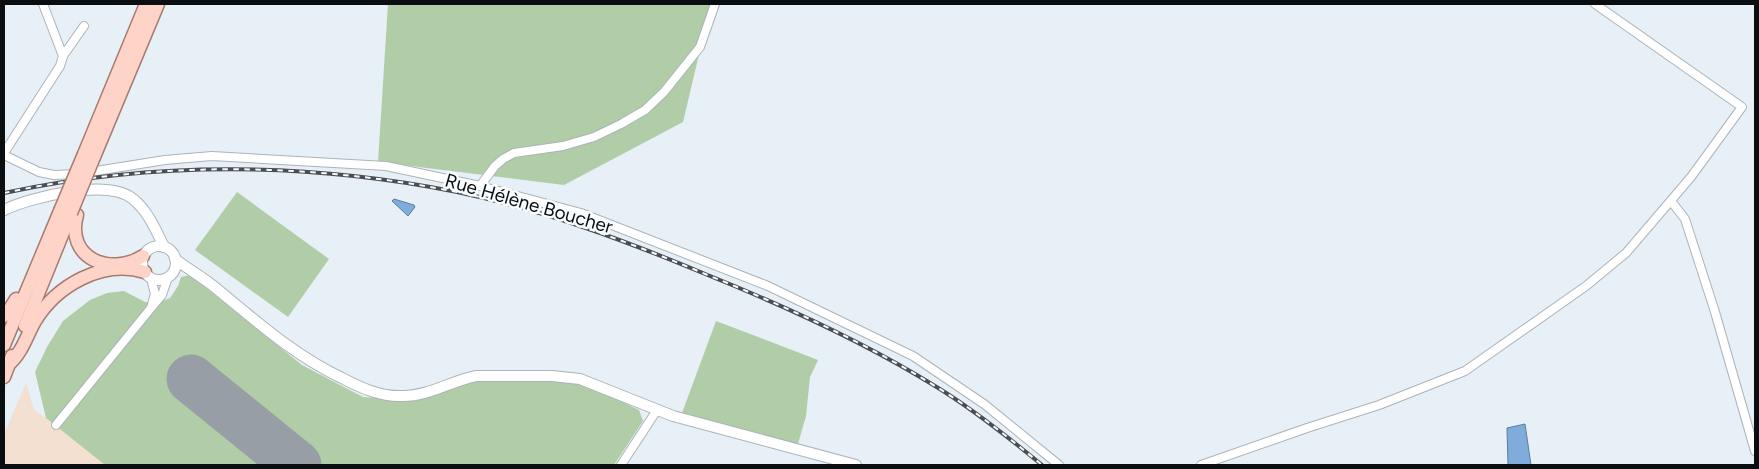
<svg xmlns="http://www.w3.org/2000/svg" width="1759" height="469" viewBox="0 0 1759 469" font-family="Figtree,sans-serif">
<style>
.industrial{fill:#f3e0d0}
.green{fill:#b1cda7}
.water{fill:#80acdb;stroke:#5d7d9e}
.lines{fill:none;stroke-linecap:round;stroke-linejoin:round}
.runway{stroke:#989ea5;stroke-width:49}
.minor-casing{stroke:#abb3bb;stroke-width:10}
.tertiary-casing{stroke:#abb3bb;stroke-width:12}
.primary-casing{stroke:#a97b70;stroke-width:15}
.minor{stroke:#fff;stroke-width:8}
.tertiary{stroke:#fff;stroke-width:10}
.primary{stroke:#fed3c8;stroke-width:12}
.rail-casing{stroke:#4a4e53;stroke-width:4}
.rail{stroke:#f8fcff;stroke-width:2;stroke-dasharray:5.5;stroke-linecap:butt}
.primary-bridge-casing{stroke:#a97b70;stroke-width:15;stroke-linecap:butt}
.primary-bridge{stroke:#fed3c8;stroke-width:12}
.labels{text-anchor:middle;stroke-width:5;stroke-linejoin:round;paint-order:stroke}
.street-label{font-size:19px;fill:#0b0e11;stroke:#f8fcff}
</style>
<rect width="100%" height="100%" fill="#e7eff7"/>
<path class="industrial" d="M26,383L34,410L46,418L106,465H4V434Z"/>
<g class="green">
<path d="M388,4H711L683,122L564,185L378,162Z"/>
<path d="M237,192L329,259L288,317L195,250Z"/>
<path d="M190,275L302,365L363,397L415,401L471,381L571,380L594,388L639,410L643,421L614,465H105L46,418L35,372L47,347L63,321L90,300L107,293L124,291L145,302L158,303L170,298L178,286L181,277Z"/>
<path d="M716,321L818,360L810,377L806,416L798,444L682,413Z"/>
</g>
<g class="water">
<path d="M394,199L414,205L415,207L408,216L392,201Z"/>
<path d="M1525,424L1531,465H1508L1507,428Z"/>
</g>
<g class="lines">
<path class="runway" d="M191,379L297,465"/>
<g class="minor-casing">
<g id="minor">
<path d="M43,4L63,56"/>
<path d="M4,153L60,66L63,56L84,26"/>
<path d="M4,155L39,172L54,175L77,174L165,160L212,156L386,166L480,186L581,213L768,286L913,356L984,404L1059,465"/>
<path d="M480,186L495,166L503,159L514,153L563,146L594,137L621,124L645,110L664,92L700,47L715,4"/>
<path d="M1671,201L1685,219L1715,312L1755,451"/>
<path d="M151,278L155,294L151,308L162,295L168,277"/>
<path d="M56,425L151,308"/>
<path d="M621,465L657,410"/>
<path d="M1201,465L1307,428L1379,405L1465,371L1586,286L1626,253L1691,177L1742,107L1595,4"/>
</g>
</g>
<g class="tertiary-casing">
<g id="tertiary">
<path d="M4,210C31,197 108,178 133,199C148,211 156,230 164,247"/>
<circle cx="159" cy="263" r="17"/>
<path d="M175,259C187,268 200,276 212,285C254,319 293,355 342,378C361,388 381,397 403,396C429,396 451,381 476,376H552L580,379L673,416L856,465"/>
</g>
</g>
<g class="primary-casing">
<g id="primary">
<path d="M84,154L146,4"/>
<path d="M94,157L158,4"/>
<path d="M77,215C65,258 110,277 143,256"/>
<path d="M4,316L8,312L16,299"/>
<path d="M25,326L71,213"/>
<path d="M4,345L60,211"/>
<path d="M9,364C22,353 27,335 35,321C57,285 103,259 145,272"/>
<path d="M4,377L12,356"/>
</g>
</g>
<use href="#minor" class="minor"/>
<use href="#tertiary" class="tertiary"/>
<use href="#primary" class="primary"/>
<g class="rail-casing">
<path id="rail" d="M4,193C153,161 308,162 457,192C544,210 629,242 710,276C787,307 864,342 935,386C973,409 1008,437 1042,465"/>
</g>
<use href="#rail" class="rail"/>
<g class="primary-bridge-casing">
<g id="primary-bridge">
<path d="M60,211L84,154"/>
<path d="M71,213L94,157"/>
</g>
</g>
<use href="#primary-bridge" class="primary-bridge"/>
</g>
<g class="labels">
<g class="street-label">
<text transform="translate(529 203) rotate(16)" y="7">Rue Hélène Boucher</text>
</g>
</g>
<rect width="1759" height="469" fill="none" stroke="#0b0e11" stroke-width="10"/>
</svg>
